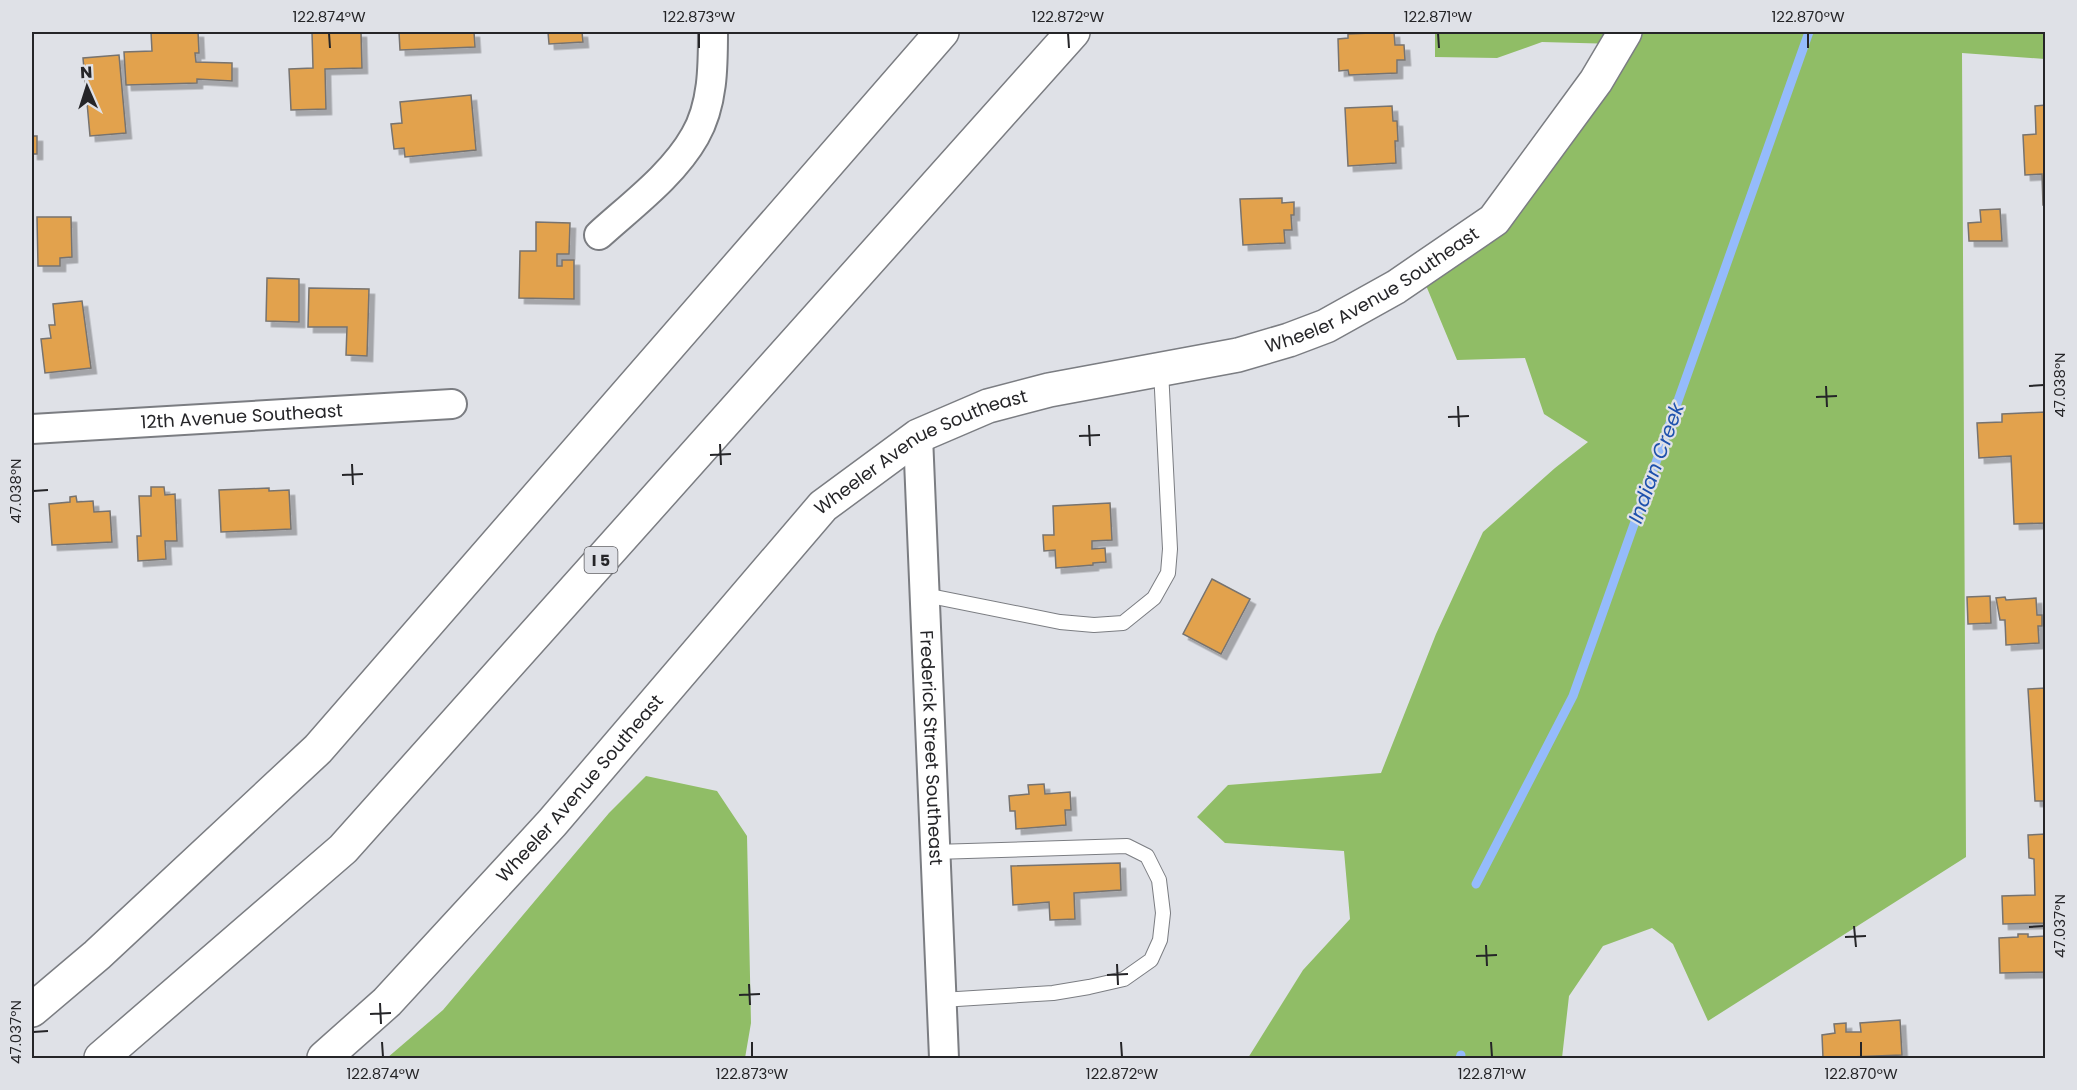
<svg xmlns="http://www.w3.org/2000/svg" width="2077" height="1090" viewBox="0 0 2077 1090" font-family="Poppins,sans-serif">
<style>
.forest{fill:#90bd66}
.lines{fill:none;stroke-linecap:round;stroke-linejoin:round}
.stream{stroke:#95bbfb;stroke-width:9}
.building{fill:#e2a24d;stroke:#77736f;stroke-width:1.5;filter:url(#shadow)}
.service-casing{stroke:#7b7d82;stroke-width:16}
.minor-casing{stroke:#7b7d82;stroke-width:32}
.tertiary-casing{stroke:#7b7d82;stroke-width:36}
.motorway-casing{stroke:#7b7d82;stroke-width:36}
.service{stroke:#fff;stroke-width:14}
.minor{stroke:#fff;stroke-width:28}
.tertiary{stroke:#fff;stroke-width:33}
.motorway{stroke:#fff;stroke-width:33}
.ticks{fill:none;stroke:#252528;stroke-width:2}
.labels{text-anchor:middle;stroke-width:4.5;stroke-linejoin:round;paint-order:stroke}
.shield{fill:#dfe1e7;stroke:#5d5d61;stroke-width:1.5}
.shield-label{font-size:16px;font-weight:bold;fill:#252528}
.street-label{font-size:18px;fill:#252528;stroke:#dfe1e7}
.water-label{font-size:20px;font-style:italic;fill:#1e51ad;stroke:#dfe1e7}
.neatline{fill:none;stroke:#252528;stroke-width:2}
.ticks-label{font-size:15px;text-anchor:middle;fill:#252528}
</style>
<defs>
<filter id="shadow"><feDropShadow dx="5.5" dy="5.5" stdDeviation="0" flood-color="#0004"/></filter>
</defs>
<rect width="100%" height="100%" fill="#dfe1e7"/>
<g class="forest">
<path d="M1435,32H2045V59L1962,53L1966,857L1708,1021L1673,944L1652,928L1603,946L1569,996L1562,1058H1248L1303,970L1350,919L1344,851L1225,843L1197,817L1228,785L1381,773L1436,634L1483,532L1555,468L1588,442L1544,414L1525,358L1457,360L1420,271L1494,220L1617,44L1542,42L1497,58L1435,57Z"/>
<path d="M646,776L717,791L747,836L751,1023L745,1058H387L443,1010L609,813Z"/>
</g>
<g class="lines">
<g class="stream">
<path d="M1476,884L1573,696L1809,32"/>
<path d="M1460,1058L1461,1055"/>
</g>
</g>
<g class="building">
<path d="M151,32H198L199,53H195L196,62L232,63V81L197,79V83L126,85L124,52L152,51Z"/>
<path d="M312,32H361L362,68L325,69L326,109L291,110L289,69L313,68Z"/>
<path d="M399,32H474L475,47L400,50Z"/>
<path d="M548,32H582L583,42L549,44Z"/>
<path d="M1394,32L1395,45H1404L1405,60H1397V73L1349,75L1348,70L1339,71L1338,39L1348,38V34Z"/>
<path d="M119,55L126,133L90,136L83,58Z"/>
<path d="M471,95L476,150L405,157L404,148L394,149L391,124L402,123L400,102Z"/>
<path d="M2046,105V205H2043L2042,174L2025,175L2023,135L2036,134L2035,106Z"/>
<path d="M1392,106L1393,121H1397L1398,141H1395L1396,163L1348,166L1345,108Z"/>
<rect x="32" y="136" width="5" height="18"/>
<path d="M1282,198V203L1294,202V215H1291L1292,230H1284L1285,243L1243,245L1240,199Z"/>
<path d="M2000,209L2002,241H1969L1968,223L1981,222L1980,210Z"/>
<path d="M37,217H71L72,257L60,258V266H38Z"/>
<path d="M536,222L570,223L569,254H557V266H562V260H574V299L519,298L520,251H536Z"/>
<path d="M267,278L299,279V322L266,321Z"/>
<path d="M309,288L369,289L367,356L346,355L347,327H308Z"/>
<path d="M82,301L91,368L45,373L41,339L51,338L49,325H55L53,304Z"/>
<path d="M2046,412V523L2014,524L2011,456L1979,458L1977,423L2002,422V414Z"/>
<path d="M151,487H164L165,495L175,494L177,541H165L166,559L138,561L137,536H141L139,496H151Z"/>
<path d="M269,488V491L289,490L291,529L221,532L219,490Z"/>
<path d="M76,496L77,502L93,501L94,512L110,511L112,542L52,545L49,504L70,502V497Z"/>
<path d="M1110,503L1112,540L1092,541V549L1105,548L1106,562L1093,563V565L1056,568L1055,550L1044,551L1043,535H1054L1053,506Z"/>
<path d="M1212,579L1250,599L1221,654L1183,634Z"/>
<path d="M1990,596L1991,623L1968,624L1967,597Z"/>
<path d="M2005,597L2006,600L2036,598L2037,615H2042V626H2038L2039,643L2006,645L2005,620H2000L1996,598Z"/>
<path d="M2046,688V801H2035L2028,689Z"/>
<path d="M1044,784L1045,794L1070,792L1071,810H1065L1066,825L1016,829L1015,811H1010L1009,796L1029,794L1028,785Z"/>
<path d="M2046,834V923L2003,924L2002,896L2035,895L2034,859L2029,858L2028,835Z"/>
<path d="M1120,863L1121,890L1074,893L1075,919L1050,920L1049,902L1013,905L1011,866Z"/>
<path d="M2018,934H2028V937L2046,936V972L2000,973L1999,938L2018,937Z"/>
<path d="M1900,1020L1902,1055L1823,1058L1822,1035L1835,1033L1834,1024L1846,1023V1032H1861L1860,1023Z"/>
</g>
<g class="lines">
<g class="service-casing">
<g id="service">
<path d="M925,595L1060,622L1094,625L1123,623L1154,598L1168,573L1170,549L1161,370"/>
<path d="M934,852L1127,846L1147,856L1159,880L1163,913L1160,940L1151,960L1124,979L1089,987L1053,993L941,1000"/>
</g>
</g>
<g class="minor-casing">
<g id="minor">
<path d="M599,235C632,205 673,175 695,136C713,105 713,66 713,32"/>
<path id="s1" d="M32,429L452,404"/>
<path id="s2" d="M918,436L944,1058"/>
</g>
</g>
<g class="tertiary-casing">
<g id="tertiary">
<path id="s3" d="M324,1058L387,1002L552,823L823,506L918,436L988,406L1049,390L1238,355L1289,340L1326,326L1396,287L1494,220L1596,81L1625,32"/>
</g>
</g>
<g class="motorway-casing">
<g id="motorway">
<path d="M32,1010L97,955L318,749L942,32"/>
<path d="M101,1058L343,849L1073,32"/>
</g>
</g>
<use href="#service" class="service"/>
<use href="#minor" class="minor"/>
<use href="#tertiary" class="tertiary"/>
<use href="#motorway" class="motorway"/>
</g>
<path class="ticks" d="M329,33L330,48M699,33V48M1068,33L1069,48M1438,33L1439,48M1808,33V48M1826,386L1827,407M2029,386L2044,385M1816,397L1837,396M1458,406L1459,427M1448,417L1469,416M1089,425L1090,446M1079,436L1100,435M720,444L721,465M710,455L731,454M352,464L353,485M342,475L363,474M33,491L48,490M1854,926L1856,947M2029,927L2044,926M1845,937L1866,936M1486,945L1487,966M1476,956L1497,955M1117,964L1118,985M1107,975L1128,974M749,984L750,1005M739,995L760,994M380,1003L381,1024M370,1014L391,1013M33,1032L48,1031M382,1042L383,1057M752,1042V1057M1121,1042L1122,1057M1491,1042L1492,1057M1861,1042V1057"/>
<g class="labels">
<rect class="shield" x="584.5" y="547" width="33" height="26" rx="4.5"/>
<g class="shield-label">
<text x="601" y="566">I 5</text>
</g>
<g class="street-label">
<text dy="6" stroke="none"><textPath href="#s3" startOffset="1344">Wheeler Avenue Southeast</textPath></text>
<text dy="6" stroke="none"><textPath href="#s1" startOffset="210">12th Avenue Southeast</textPath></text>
<text dy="6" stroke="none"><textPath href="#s3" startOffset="858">Wheeler Avenue Southeast</textPath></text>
<text dy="6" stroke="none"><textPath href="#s2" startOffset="312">Frederick Street Southeast</textPath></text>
<text dy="6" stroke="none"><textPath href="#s3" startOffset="372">Wheeler Avenue Southeast</textPath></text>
</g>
<g class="water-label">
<text transform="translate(1656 463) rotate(-70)" y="7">Indian Creek</text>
</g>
</g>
<rect width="2077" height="1090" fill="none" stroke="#dfe1e7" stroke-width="66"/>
<g transform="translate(87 87) rotate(357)" stroke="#dfe1e7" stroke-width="4.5" paint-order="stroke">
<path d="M0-4.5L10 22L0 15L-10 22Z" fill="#252528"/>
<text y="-9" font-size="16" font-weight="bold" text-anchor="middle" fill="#252528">N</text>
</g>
<rect x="33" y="33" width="2011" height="1024" class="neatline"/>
<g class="ticks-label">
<text x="329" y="22">122.874°W</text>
<text x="699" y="22">122.873°W</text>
<text x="1068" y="22">122.872°W</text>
<text x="1438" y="22">122.871°W</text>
<text x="1808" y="22">122.870°W</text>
<text transform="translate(2060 385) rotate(-90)" y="5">47.038°N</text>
<text transform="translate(16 491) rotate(-90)" y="5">47.038°N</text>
<text transform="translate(2060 926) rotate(-90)" y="5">47.037°N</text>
<text transform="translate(16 1032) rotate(-90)" y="5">47.037°N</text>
<text x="383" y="1079">122.874°W</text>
<text x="752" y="1079">122.873°W</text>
<text x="1122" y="1079">122.872°W</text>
<text x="1492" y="1079">122.871°W</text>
<text x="1861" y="1079">122.870°W</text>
</g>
</svg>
